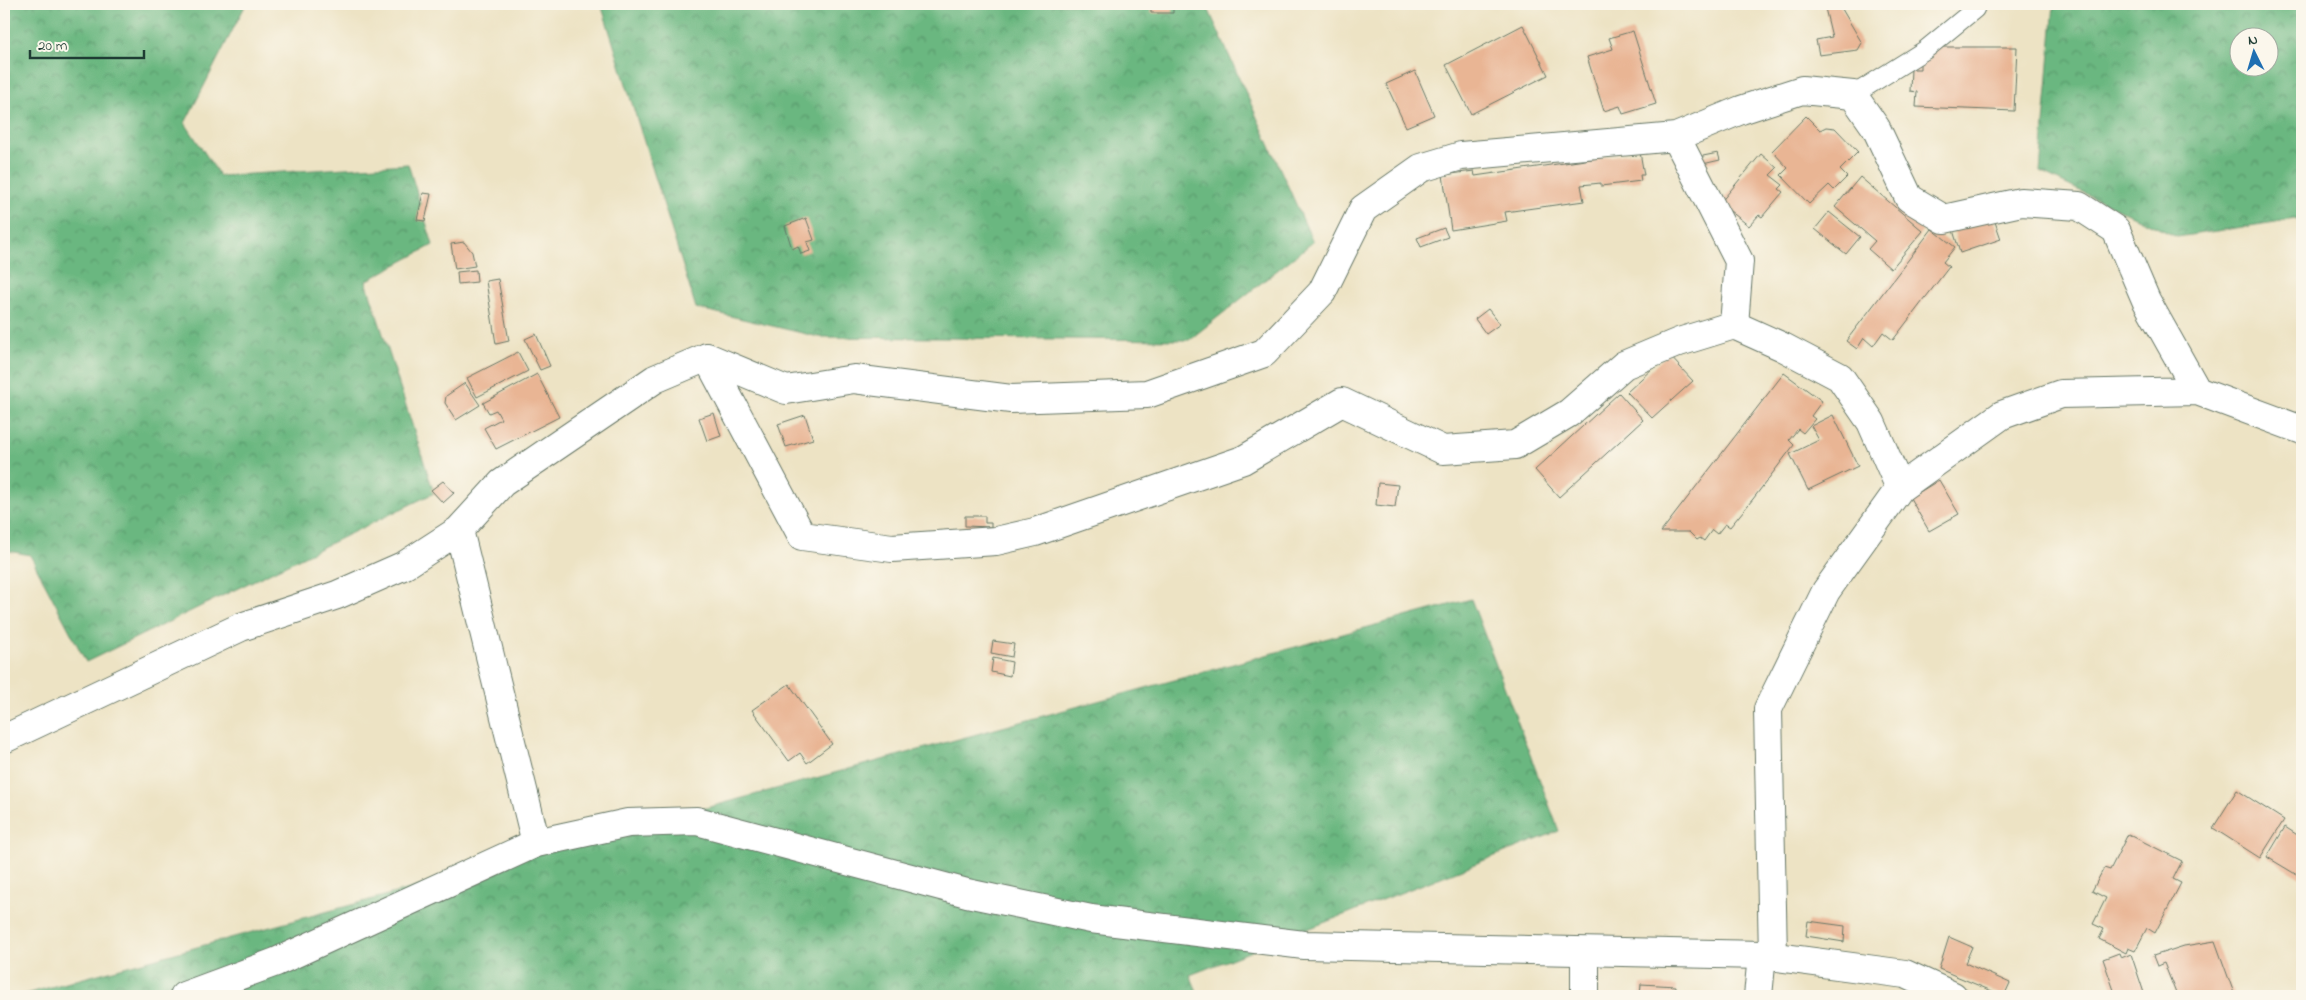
<svg xmlns="http://www.w3.org/2000/svg" width="2306" height="1000" font-family="'Indie Flower',sans-serif">
  <style>
    .forest { fill: url(#forest-crowns); stroke: #447a5a; fill-rule: evenodd }
    .building { fill: #e9b594 }
    .lines { fill: none; stroke-linecap: round; stroke-linejoin: round }
    .service-casing { stroke: #677766; stroke-width: 20 }
    .minor-casing { stroke: #677766; stroke-width: 30 }
    .tertiary-casing { stroke: #677766; stroke-width: 30 }
    .service { stroke: #fff; stroke-width: 18 }
    .minor { stroke: #fff; stroke-width: 28 }
    .tertiary { stroke: #fff; stroke-width: 28 }
  </style>
  <defs>
    <pattern id="forest-crowns" width="20" height="18" patternUnits="userSpaceOnUse" patternTransform="scale(1.25)"><rect width="20" height="18" fill="#6ab780"/><path d="M2 6a3 3 0 1 1 6 0M12 15a3 3 0 1 1 6 0" fill="none" stroke="#57966a"/></pattern>
  </defs>
  <rect width="100%" height="100%" fill="#fbf7ec"/>
  <filter id="ink" filterUnits="userSpaceOnUse"><feTurbulence type="fractalNoise" baseFrequency=".02" numOctaves="2"/><feDisplacementMap in="SourceGraphic" scale="10" xChannelSelector="R" yChannelSelector="G"/><feConvolveMatrix kernelMatrix="1 2 1 2 8 2 1 2 1" color-interpolation-filters="sRGB"/></filter>
  <filter id="wash" filterUnits="userSpaceOnUse"><feTurbulence type="fractalNoise" baseFrequency=".0096" numOctaves="4" result="noise"/><feDisplacementMap in="SourceGraphic" scale="20" xChannelSelector="R" yChannelSelector="G"/><feGaussianBlur stdDeviation="1.12" result="paint"/><feColorMatrix in="noise" values="0 0 0 0 0 0 0 0 0 0 0 0 0 0 0 0 0 1.4 0 .05"/><feComposite in="paint" operator="in"/></filter>
  <g filter="url(#wash)">
    <rect width="100%" height="100%" fill="#ede3c4"/>
    <path class="forest" d="M4 4H246L185 123 220 176 408 164 433 245 366 281 434 493 86 662 30 555 4 550Z
      M601 4H1206L1313 242 1189 340 819 337 696 308Z
      M2054 4H2302V218L2177 237 2040 172ZM2238 38H2268V68H2238Z
      M1471 599 1559 831 1190 975 1199 996H18Z"/>
    <g id="blocks">
      <path class="building" d="M1151 4H1173V13H1151Z
        M1824 4H1839L1862 43 1858 50 1819 55 1816 40 1832 37Z
        M1523 25 1548 75 1471 114 1446 65Z
        M1633 31 1656 104 1623 114 1620 106 1604 111 1587 57 1613 49 1609 38Z
        M1934 47H2017L2014 111 1916 107 1917 92 1910 91 1911 69H1920V59Z
        M1415 71 1434 115 1406 127 1386 84Z
        M1806 116 1820 130 1826 127 1835 128 1858 152 1840 170 1847 177 1834 190 1829 185 1809 204 1781 175 1788 168 1772 151Z
        M1640 152 1644 175H1640L1641 181 1601 186V183L1581 185 1584 201 1505 212 1507 221 1451 230 1443 175 1474 171 1475 176Z
        M1718 153 1720 160 1690 167 1688 159Z
        M1761 154 1777 168 1770 175 1783 185 1779 189 1783 192 1762 217 1759 215 1749 226 1720 203Z
        M1860 177 1923 231 1891 269 1868 249 1875 241 1835 207Z
        M423 193 431 194 425 221 417 220Z
        M1829 212 1860 237 1846 254 1815 229Z
        M1993 216 2001 239 1960 253 1953 230Z
        M806 218 814 240 807 242 810 251 801 254 798 246 792 249 785 226Z
        M1444 228 1448 237 1421 247 1417 238Z
        M1932 229 1955 247 1943 262 1949 267 1893 340 1883 332 1873 346 1864 338 1857 349 1846 341Z
        M464 242 472 252 475 266 455 269 451 244Z
        M476 270 477 282 458 284 457 272Z
        M498 279 509 341 496 344 486 281Z
        M1488 309 1500 324 1486 334 1475 319Z
        M536 334 550 366 540 370 525 339Z
        M518 352 528 371 477 397 467 378Z
        M1668 354 1693 381 1652 418 1627 392Z
        M1784 373 1822 401 1811 416 1815 419 1803 433 1798 429 1789 440 1794 445 1753 499 1730 527 1725 524 1717 534 1712 530 1704 541 1700 538 1697 540 1689 532H1661Z
        M537 374 559 417 496 449 484 428 501 419 496 410 489 413 483 403Z
        M465 383 480 405 456 420 445 403 446 396Z
        M1619 393 1643 420 1559 497 1535 470Z
        M714 413 721 436 707 441 699 418Z
        M805 415 813 439 786 447 778 424Z
        M1833 415 1858 466 1808 490 1790 454 1819 440 1811 426Z
        M1939 480 1959 514 1929 531 1910 498Z
        M443 481 454 493 443 503 431 490Z
        M1378 483 1398 485 1395 507 1376 505Z
        M965 516H985V523H991V527L965 526Z
        M993 641 1014 644 1012 657 991 653Z
        M993 658 1012 662 1010 676 991 672Z
        M789 684 832 744 807 763 800 753 789 761 752 710Z
        M2237 790 2284 820 2260 858 2213 828Z
        M2285 827 2302 838V878L2267 857Z
        M2128 834 2182 861 2173 879 2181 883 2155 933 2147 928 2135 951 2128 948 2126 953 2099 939 2104 929 2093 924 2106 898 2092 891 2104 868 2110 870Z
        M1808 921 1845 926 1844 942 1806 936Z
        M1949 937 1972 947 1965 963 2010 983 2004 996 1939 969Z
        M2215 941 2235 996H2177L2164 963 2157 966 2153 956 2184 946Z
        M2119 953 2121 958 2131 954 2145 996H2116L2103 959Z
        M1641 984 1676 986 1675 996H1640Z"/>
    </g>
  </g>
  <g filter="url(#ink)">
    <use href="#blocks" fill-opacity="0" stroke="#677766" stroke-width="1"/>
    <g class="lines">
      <defs>
        <path id="service" d="M1853 95 1925 50 1975 9 1977 4"/>
        <path id="minor" d="M1676 137 1739 261 1734 325 1783 347 1840 377 1871 422 1900 488
          M707 357 786 390 854 379 1011 399 1147 394 1264 353 1322 292 1363 209 1421 168 1461 156 1676 137 1741 110 1802 90 1853 95 1876 128 1909 198 1944 219 2021 202 2079 206 2116 230 2146 300 2197 391
          M459 530 536 843
          M4 739 241 627 337 595 405 565 459 530 502 483 655 379 707 357 802 536 892 548 996 541 1035 532 1243 460 1342 402 1443 450 1515 445 1569 413 1624 365 1679 342 1734 325
          M1585 952V996
          M1773 957 1768 709 1826 591 1900 488 2002 415 2061 394 2197 391 2302 430
          M1758 996 1762 955"/>
        <path id="tertiary" d="M184 996 276 962 536 843 628 823 697 821 967 893 1091 919 1304 945 1762 955 1905 974 1953 996"/>
      </defs>
      <use href="#service" class="service-casing"/>
      <use href="#minor" class="minor-casing"/>
      <use href="#tertiary" class="tertiary-casing"/>
      <use href="#service" class="service"/>
      <use href="#minor" class="minor"/>
      <use href="#tertiary" class="tertiary"/>
    </g>
  </g>
  <rect width="2306" height="1000" fill="none" stroke="#fbf7ec" stroke-width="20"/>
  <g transform="translate(2254 52) rotate(355)"><circle r="24" fill="#fbf7ec" stroke="#a3ada2"/>
  <path d="M0-4L9 19L0 12L-9 19Z" fill="#1f6fb2"/>
  <text y="-8" font-size="14" font-weight="bold" text-anchor="middle" fill="#1f3d34">N</text>
  </g>
  <path d="M30 50v8h114v-8" fill="none" stroke="#1f3d34" stroke-width="2.5"/>
  <text x="38" y="50" font-size="15" fill="#1f3d34" stroke="#fbf7ec" stroke-width="4" paint-order="stroke">20 m</text>
</svg>
